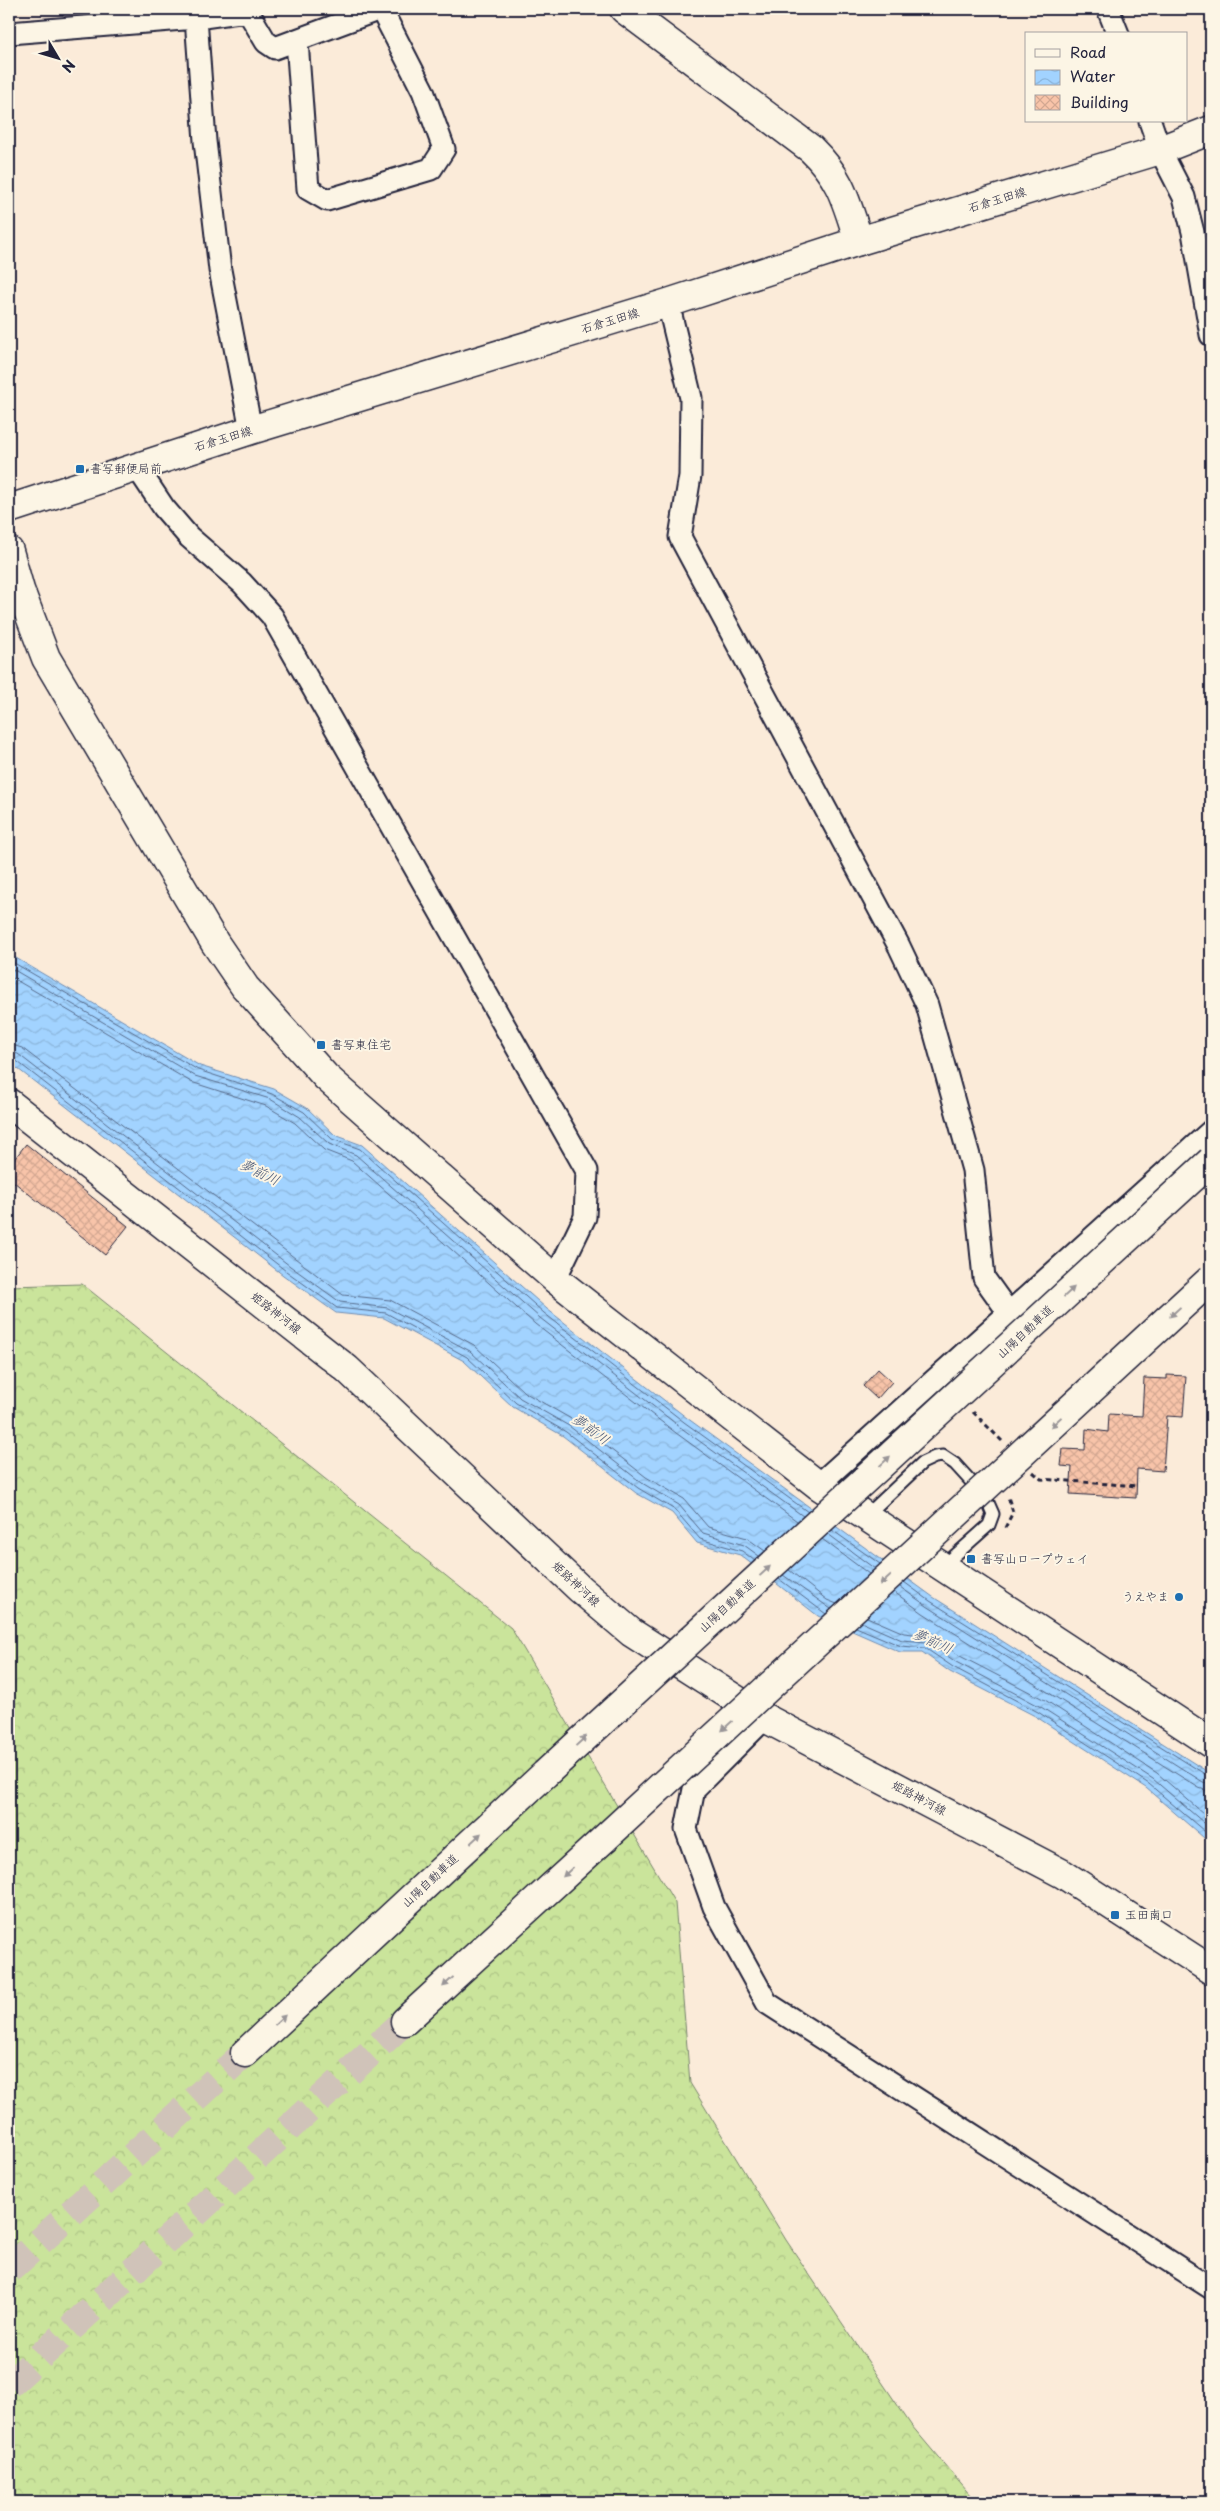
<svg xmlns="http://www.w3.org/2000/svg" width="1220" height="2511" font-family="'Playpen Sans','Klee One',sans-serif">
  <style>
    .forest { fill: url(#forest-crowns); stroke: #76836b }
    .water { fill: url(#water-waves); stroke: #6f8cb1 }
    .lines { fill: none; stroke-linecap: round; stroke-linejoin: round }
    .shore { stroke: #556989; stroke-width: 1 }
    .building { fill: url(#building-cross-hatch); stroke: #22223b }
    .motorway-tunnel { stroke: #d0c3b9; stroke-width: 28; stroke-dasharray: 28 14; stroke-linecap: butt }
    .service-casing { stroke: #22223b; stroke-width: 15 }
    .minor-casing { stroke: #22223b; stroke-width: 25 }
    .tertiary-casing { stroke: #22223b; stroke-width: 31 }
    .secondary-casing { stroke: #22223b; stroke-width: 31 }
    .primary-casing { stroke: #22223b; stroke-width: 31 }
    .motorway-casing { stroke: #22223b; stroke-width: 31 }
    .path { stroke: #22223b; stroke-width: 3; stroke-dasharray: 5 4; stroke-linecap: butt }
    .service { stroke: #fcf5e5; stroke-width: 11 }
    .minor { stroke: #fcf5e5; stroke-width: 21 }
    .tertiary { stroke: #fcf5e5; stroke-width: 28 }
    .secondary { stroke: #fcf5e5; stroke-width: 28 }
    .primary { stroke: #fcf5e5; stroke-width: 28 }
    .motorway { stroke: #fcf5e5; stroke-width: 28 }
    .motorway-bridge-casing { stroke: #22223b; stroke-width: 31; stroke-linecap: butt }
    .motorway-bridge { stroke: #fcf5e5; stroke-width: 28 }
    .oneway { fill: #9a9698 }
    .poi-dot { fill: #1f6fb2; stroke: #fcf5e5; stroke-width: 2 }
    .labels { text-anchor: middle; stroke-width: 4; stroke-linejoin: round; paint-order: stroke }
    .street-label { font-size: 12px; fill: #22223b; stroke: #fcf5e5 }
    .poi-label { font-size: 12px; fill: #22223b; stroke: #fcf5e5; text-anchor: start }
    .water-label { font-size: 14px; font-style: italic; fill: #485776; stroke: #fcf5e5 }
  </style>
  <defs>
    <pattern id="forest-crowns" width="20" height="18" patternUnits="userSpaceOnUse" patternTransform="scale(1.25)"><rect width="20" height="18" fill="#cae49b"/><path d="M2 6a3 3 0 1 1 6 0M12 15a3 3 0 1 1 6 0" fill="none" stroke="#adc386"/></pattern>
    <pattern id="water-waves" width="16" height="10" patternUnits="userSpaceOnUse" patternTransform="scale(1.25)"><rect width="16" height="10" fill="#a2d3ff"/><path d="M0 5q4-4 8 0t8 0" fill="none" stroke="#8bb5db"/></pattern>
    <pattern id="building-cross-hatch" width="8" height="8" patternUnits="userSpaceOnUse" patternTransform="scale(1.25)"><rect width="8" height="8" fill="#f8c4a9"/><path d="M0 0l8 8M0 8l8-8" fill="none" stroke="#d4a892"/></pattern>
  </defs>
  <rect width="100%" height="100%" fill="#fbebd9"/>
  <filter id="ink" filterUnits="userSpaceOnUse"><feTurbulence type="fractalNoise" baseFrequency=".02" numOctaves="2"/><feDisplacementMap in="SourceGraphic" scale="10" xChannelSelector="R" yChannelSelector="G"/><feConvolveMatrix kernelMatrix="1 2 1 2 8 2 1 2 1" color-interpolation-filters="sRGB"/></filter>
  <g filter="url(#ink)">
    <path class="forest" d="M82 1284 511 1628 675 1903 690 2083 786 2240 911 2425 976 2502H9V1286Z"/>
    <path class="water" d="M9 954 200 1066 274 1089 307 1108 335 1135 362 1145 547 1309 687 1418 933 1597 1211 1774V1844L1146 1788 1035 1716 950 1672 922 1652H900L818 1616 740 1555 697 1543 672 1513 636 1493 563 1436 513 1407 464 1361 384 1318 336 1313 283 1275 9 1062Z"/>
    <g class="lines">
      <path class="shore" d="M9 960 198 1070 272 1094 304 1112 332 1139 360 1149 544 1313 684 1422 808 1512
        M9 967 195 1076 270 1099 300 1117 329 1144 356 1155 540 1318 680 1427 803 1516
        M9 976 191 1082 266 1106 295 1123 324 1150 352 1161 535 1324 676 1433 797 1521
        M9 1044 22 1048 343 1295 390 1300 474 1345 524 1392 573 1420 646 1477 684 1499 708 1527 747 1538 765 1551
        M9 1052 18 1054 290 1266 340 1302 388 1308 470 1351 520 1398 569 1426 642 1483 679 1505 703 1533 744 1545 759 1556
        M9 1058 14 1059 286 1271 337 1308 386 1313 467 1357 516 1403 566 1432 638 1488 675 1510 700 1539 742 1551 755 1561
        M832 1530 880 1564
        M828 1534 875 1569
        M822 1539 869 1574
        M789 1570 827 1600 837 1604
        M783 1575 831 1609
        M779 1579 826 1614
        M904 1582 930 1601 1211 1778
        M900 1587 927 1606 1203 1782 1211 1784
        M894 1592 923 1613 1199 1788 1211 1792
        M867 1617 904 1633 931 1636 960 1656 1045 1700 1157 1773 1211 1820
        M861 1622 902 1640 927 1642 956 1662 1041 1707 1153 1779 1211 1829
        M856 1627 901 1646 925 1648 953 1667 1038 1712 1149 1784 1211 1837"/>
    </g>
    <path class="building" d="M26 1144 128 1226 105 1255 9 1178V1166Z
      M878 1369 892 1382 877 1399 863 1386Z
      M1167 1375 1186 1376 1183 1417 1167 1416 1163 1471 1137 1469 1136 1498 1070 1494 1072 1467 1061 1466 1063 1449 1085 1450 1086 1429 1108 1432 1109 1414 1142 1416 1144 1378 1167 1379Z"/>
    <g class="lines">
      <path class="motorway-tunnel" d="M9 2270 245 2053
        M9 2385 405 2021"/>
      <defs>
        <path id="service" d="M866 1516 922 1463 935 1457 943 1456 955 1464 986 1498 993 1514 989 1525 942 1567"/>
        <path id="minor" d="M1108 9 1118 34
          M196 18 205 141 220 270 251 430
          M9 33 196 18 239 12 250 15 266 42 275 48 380 9
          M297 41 308 189 327 200 431 169 444 149 423 91 381 9
          M1150 121 1160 150 1184 197 1193 232 1211 335
          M668 303 691 398 690 476 680 537 899 946 927 1005 973 1170 984 1278 1009 1313
          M136 466 164 508 189 537 242 583 272 616 587 1171 585 1217 555 1279
          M818 1485 1211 1131
          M765 1718 694 1789 686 1829 714 1907 767 2003 1211 2288"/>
        <path id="tertiary" d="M624 9 811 149C842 179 846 202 859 241
          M9 551 20 590 46 658 215 943 245 987 326 1077 555 1279 818 1485 1211 1743"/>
        <path id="secondary" d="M9 509 251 430 668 303 859 241 1160 150 1211 130"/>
        <path id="primary" d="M9 1103 347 1369 580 1589 632 1633 765 1718 1063 1874 1211 1970"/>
        <path id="motorway" d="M405 2021 604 1839
          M245 2053 545 1774"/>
      </defs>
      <use href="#service" class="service-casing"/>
      <use href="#minor" class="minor-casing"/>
      <use href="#tertiary" class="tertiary-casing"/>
      <use href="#secondary" class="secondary-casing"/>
      <use href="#primary" class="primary-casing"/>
      <use href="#motorway" class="motorway-casing"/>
      <path class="path" d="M973 1412 1002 1441
        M1033 1472 1041 1479 1138 1486
        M1005 1528 1013 1512 1008 1497"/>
      <use href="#service" class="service"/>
      <use href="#minor" class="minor"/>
      <use href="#tertiary" class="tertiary"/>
      <use href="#secondary" class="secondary"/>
      <use href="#primary" class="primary"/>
      <use href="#motorway" class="motorway"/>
      <defs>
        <path id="motorway-bridge" d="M545 1774 1211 1161
          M604 1839 1211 1279"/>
      </defs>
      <use href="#motorway-bridge" class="motorway-bridge-casing"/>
      <use href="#motorway-bridge" class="motorway-bridge"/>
    </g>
    <defs><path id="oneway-solid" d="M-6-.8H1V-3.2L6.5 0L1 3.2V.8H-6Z" transform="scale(1.25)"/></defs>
    <g class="oneway">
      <use href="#oneway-solid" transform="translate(1069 1292) rotate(-43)"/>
      <use href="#oneway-solid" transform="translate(1175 1312) rotate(137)"/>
      <use href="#oneway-solid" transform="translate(1056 1422) rotate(137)"/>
      <use href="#oneway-solid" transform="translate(885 1461) rotate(-43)"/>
      <use href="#oneway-solid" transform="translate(765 1571) rotate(-43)"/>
      <use href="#oneway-solid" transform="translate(885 1580) rotate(137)"/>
      <use href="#oneway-solid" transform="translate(727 1726) rotate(137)"/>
      <use href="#oneway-solid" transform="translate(581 1741) rotate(-43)"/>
      <use href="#oneway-solid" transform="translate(476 1838) rotate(-43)"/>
      <use href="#oneway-solid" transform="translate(568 1872) rotate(137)"/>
      <use href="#oneway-solid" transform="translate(448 1982) rotate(137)"/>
      <use href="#oneway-solid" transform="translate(280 2020) rotate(-43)"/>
    </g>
  </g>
  <g class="poi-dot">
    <rect x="75" y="464" width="10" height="10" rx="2.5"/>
    <rect x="316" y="1040" width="10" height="10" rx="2.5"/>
    <rect x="966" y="1554" width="10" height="10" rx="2.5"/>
    <circle cx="1179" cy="1597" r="5"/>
    <rect x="1110" y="1910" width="10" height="10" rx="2.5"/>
  </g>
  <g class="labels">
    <g class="street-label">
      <text transform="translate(997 200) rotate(-17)" y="4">石倉玉田線</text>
      <text transform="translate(610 321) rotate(-17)" y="4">石倉玉田線</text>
      <text transform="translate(223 439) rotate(-17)" y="4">石倉玉田線</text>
      <text transform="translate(276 1313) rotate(38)" y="4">姫路神河線</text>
      <text transform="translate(1025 1332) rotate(-43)" y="4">山陽自動車道</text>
      <text transform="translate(576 1584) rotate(43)" y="4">姫路神河線</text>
      <text transform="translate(727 1606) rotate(-43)" y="4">山陽自動車道</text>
      <text transform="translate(919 1798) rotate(28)" y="4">姫路神河線</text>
      <text transform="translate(430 1881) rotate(-43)" y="4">山陽自動車道</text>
    </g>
    <g class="poi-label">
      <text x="90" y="473">書写郵便局前</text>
      <text x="331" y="1049">書写東住宅</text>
      <text x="981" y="1563">書写山ロープウェイ</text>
      <text x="1169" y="1601" text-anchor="end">うえやま</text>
      <text x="1125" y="1919">玉田南口</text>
    </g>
    <g class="water-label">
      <text transform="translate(260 1172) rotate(26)" y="5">夢前川</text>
      <text transform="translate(591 1429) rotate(36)" y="5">夢前川</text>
      <text transform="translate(933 1641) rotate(24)" y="5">夢前川</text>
    </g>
  </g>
  <rect width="1220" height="2511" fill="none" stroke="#fcf5e5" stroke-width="30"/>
  <rect x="15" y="15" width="1190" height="2481" fill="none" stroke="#22223b" stroke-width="2" filter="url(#ink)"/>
  <rect x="1025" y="32" width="162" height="90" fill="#fcf5e5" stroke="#a5a1a1"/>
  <rect x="1035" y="49" width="25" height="8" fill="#fcf5e5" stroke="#a5a1a1"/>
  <text x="1070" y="58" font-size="15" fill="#22223b">Road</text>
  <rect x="1035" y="70" width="25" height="15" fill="url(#water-waves)" stroke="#a5a1a1"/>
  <text x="1070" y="82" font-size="15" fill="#22223b">Water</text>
  <rect x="1035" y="95" width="25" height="15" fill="url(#building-cross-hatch)" stroke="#a5a1a1"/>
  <text x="1070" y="108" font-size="15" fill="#22223b">Building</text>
  <g transform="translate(58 58) rotate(128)" stroke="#fcf5e5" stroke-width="4" paint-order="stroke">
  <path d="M0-4L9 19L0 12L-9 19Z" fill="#22223b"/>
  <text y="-8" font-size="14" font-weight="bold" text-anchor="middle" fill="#22223b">N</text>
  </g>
</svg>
